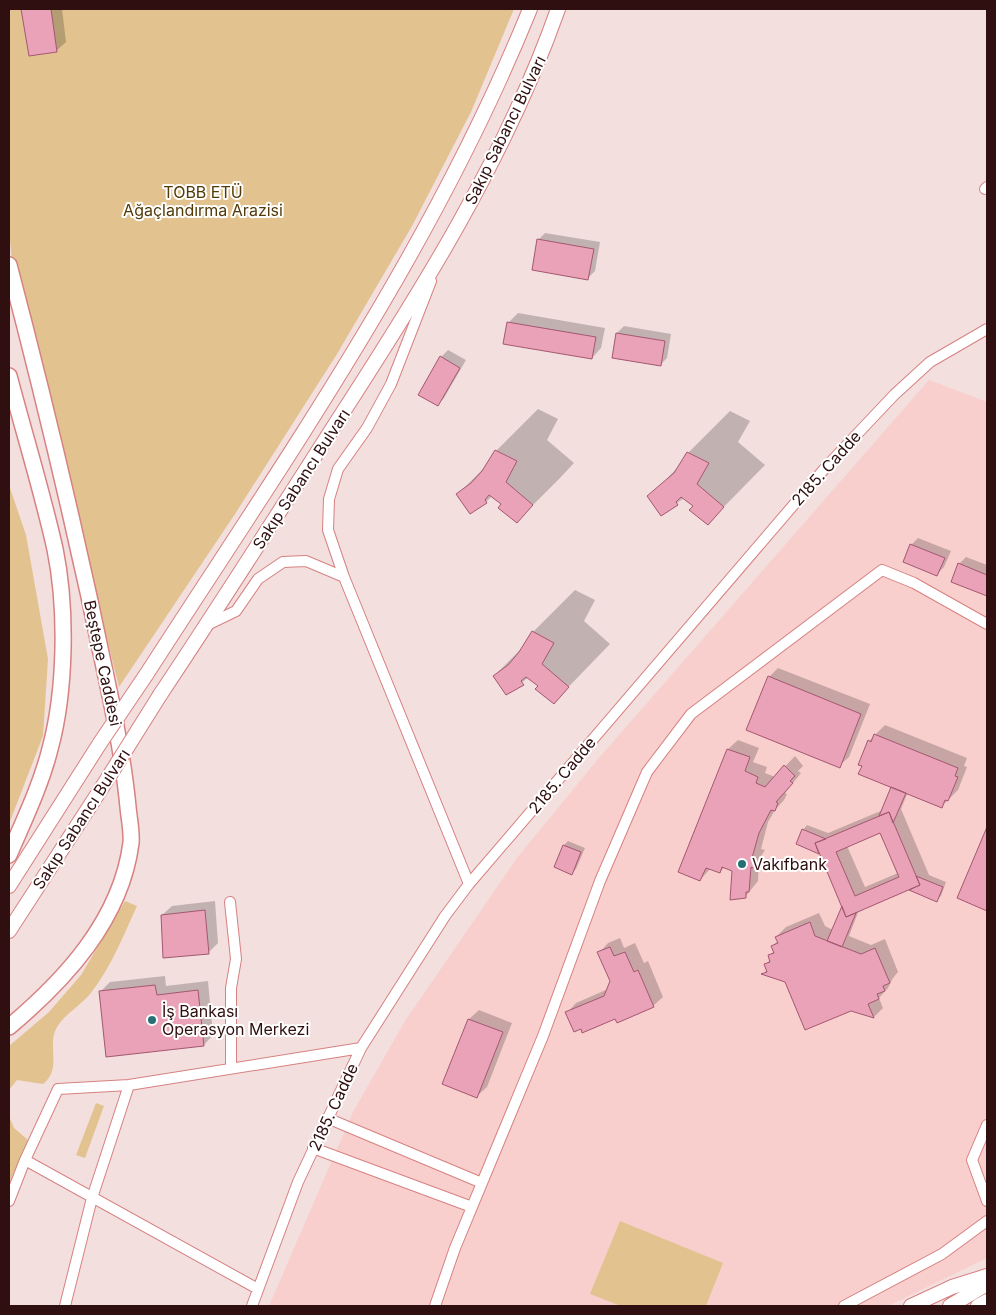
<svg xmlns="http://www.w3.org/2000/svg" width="996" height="1315" font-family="Inter,sans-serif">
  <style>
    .built { fill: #f8cfcd }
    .green { fill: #e2c390 }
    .shadow { fill: #0003; fill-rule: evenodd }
    .building { fill: #e9a2b7; stroke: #a55771; fill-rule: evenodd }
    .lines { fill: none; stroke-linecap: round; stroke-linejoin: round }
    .street-casing { stroke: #d78181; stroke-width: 12 }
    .secondary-casing { stroke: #d78181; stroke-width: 16 }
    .primary-casing { stroke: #d78181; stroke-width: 18 }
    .street { stroke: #fff; stroke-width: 10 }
    .secondary { stroke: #fff; stroke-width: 14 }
    .primary { stroke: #fff; stroke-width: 15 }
    .secondary-bridge-casing { stroke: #d78181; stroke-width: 16; stroke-linecap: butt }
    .secondary-bridge { stroke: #fff; stroke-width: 14 }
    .poi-dot { fill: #247074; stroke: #fff; stroke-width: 2 }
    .labels { text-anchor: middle; stroke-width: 4; stroke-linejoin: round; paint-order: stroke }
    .street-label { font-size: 16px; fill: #2f0f10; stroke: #fff }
    .park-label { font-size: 16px; fill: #513a08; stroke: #fff }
    .poi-label { font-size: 16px; fill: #2f0f10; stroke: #fff; text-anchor: start }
  </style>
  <rect width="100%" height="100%" fill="#f2dfde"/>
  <path class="built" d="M929 380 987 402V1258L888 1306H269L353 1112 405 1021 517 858 598 759Z"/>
  <path class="green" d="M9 9H514L471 112 412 226 337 354 235 514 119 687 12 261 9 231Z
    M9 485 26 535 48 659 43 736 9 824Z
    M125 901 137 906C123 936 111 968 90 994 80 1006 65 1014 57 1027 46 1046 63 1068 43 1084L17 1080 9 1090V1046L49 1012 81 975Z
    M96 1103 104 1106 85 1158 76 1155Z
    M9 1116 14 1128 28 1140 9 1184Z
    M620 1221 723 1263 706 1306H621L590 1294Z"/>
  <path class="shadow" d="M22 9H62L66 42 56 51 30 55Z
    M545 233 600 242 595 271 588 278 538 240Z
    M518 313 605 328 601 348 592 358 508 323Z
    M624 326 671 334 667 358 660 365 617 333Z
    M448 350 466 360 444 398 437 405 441 357Z
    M538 409 558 419 547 440 574 463 559 479 517 521 503 504 492 496 486 502 457 495 488 464 496 451Z
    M730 411 750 421 738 442 765 465 708 523 694 506 684 498 662 514 649 497 679 466 688 453Z
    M918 538 951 551 944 567 937 574 911 545Z
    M966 557 987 565V594L953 581 959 564Z
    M575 590 595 600 584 621 610 644 553 703 540 685 529 677 507 694 494 676 525 645 533 632Z
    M778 668 870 704 849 757 839 766 769 677Z
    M885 725 967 758 964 766 967 767 958 790 942 806 908 792 901 809 929 875 946 882 941 896 936 900 909 889 859 910 849 936 871 945 885 939 898 972 893 978 888 988 879 998 883 1008 874 1017 851 1010 785 981 763 974 767 970 765 965 771 959 769 956 774 951 772 946 778 941 776 937 786 927 819 913 825 926 833 930 843 906 820 853 797 843 803 830 807 825 828 833 883 810 892 786 869 741ZM881 831 898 873 865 887 847 846Z
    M738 740 759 748 753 762 767 767 765 773 775 777 795 756 803 766 798 771 801 773 785 793 787 794 784 800 775 810 768 822 761 849 765 850 759 859 758 881 745 897 733 870 725 867 720 872 711 868 700 880 679 871 728 749Z
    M987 826V909L958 898Z
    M568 841 585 848 576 869 572 873 564 845Z
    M215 901 218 943 208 953 162 915 172 906Z
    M620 938 624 948 635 943 644 963 648 961 663 997 653 1006 581 1027 567 1013 576 1003 608 989 611 981 599 953 608 943Z
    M165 976 166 986 208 981 213 1035 204 1045 101 991 110 982Z
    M479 1010 512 1023 487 1087 477 1096 444 1083 469 1019Z"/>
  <path class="building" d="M21 9H51L57 52 29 56Z
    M537 239 594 249 588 280 532 270Z
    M507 322 596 337 592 359 503 344Z
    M616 333 665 341 661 366 612 358Z
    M440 356 460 368 438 406 418 395Z
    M495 450 517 461 506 482 533 505 517 523 498 508 501 504 489 495 485 500 487 503 470 514 456 494 471 483 482 471Z
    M687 452 709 463 697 484 724 507 708 525 689 510 693 506 681 497 676 502 678 505 661 516 647 496 674 473Z
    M910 544 945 558 937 576 903 562Z
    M958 563 987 575V596L951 582Z
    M532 631 554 643 542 664 569 687 554 704 535 689 538 686 526 677 521 681 524 685 506 695 493 676 508 665 519 652Z
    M768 676 861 714 840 768 746 730Z
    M874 734 958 768 955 776 958 777 948 801 945 800 942 808 858 774 862 766 858 765 868 740 871 742Z
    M727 749 750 757 745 771 758 777 756 783 765 787 784 765 795 776 790 781 793 783 776 802 778 803 775 811 771 810 759 833 752 858 756 860 753 868 751 867 749 892H746V898L730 900 732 871 722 867 720 873 706 868 700 881 678 872Z
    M891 787 906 793 893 823 889 812 879 816Z
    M889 812 920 885 846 917 815 843ZM880 833 899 877 855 896 836 852Z
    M987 827V911L957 898Z
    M802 829 826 839 815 843 819 854 796 844Z
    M563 845 581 852 572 875 554 867Z
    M916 876 943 887 937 902 909 890 920 885Z
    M842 906 846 917 856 913 842 947 827 941Z
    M205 910 209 954 163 958 161 915Z
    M810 922 815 936 861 954 875 948 890 983 883 986 885 991 877 994 879 999 868 1004 874 1018 851 1011 805 1030 785 982 761 974 767 972 764 964 770 962 768 955 774 953 771 946 778 943 775 937Z
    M610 947 614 956 625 952 634 972 638 970 654 1007 617 1023 615 1019 582 1033 581 1029 574 1032 565 1012 604 996 610 981 597 952Z
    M155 985 157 995 198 990 204 1046 106 1057 99 991Z
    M468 1019 503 1032 477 1098 442 1084Z"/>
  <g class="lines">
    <defs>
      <path id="street" d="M985 189 987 187
        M431 281 391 384 367 428 338 469 329 499 328 530 344 577 469 884
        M207 625 236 611 258 579 283 562 306 561 344 577
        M230 902 236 959 231 988V1068
        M327 1118 482 1183
        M987 1125 972 1160 987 1201
        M313 1148 472 1207
        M25 1160 58 1089 129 1085
        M9 1201 25 1160 258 1289
        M65 1306 92 1198 129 1085 361 1048
        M252 1306 298 1182 361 1048 445 916 469 884 826 467 894 395 930 362 987 329
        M435 1306 455 1248 543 1036 600 881 647 772 691 714 882 570 914 583 987 624
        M844 1306 942 1254 987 1221"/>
      <path id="secondary" d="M146 675C286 458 433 249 530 9
        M160 695C220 605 278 514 336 423 421 292 506 157 558 9
        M9 886 100 743
        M9 931 108 778
        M911 1306 952 1287 987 1276
        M950 1306 987 1284
        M978 1306 987 1301"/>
      <path id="primary" d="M9 265C45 402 78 541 107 681 116 723 124 764 128 807 129 818 132 832 131 843 121 920 65 980 9 1027
        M9 376C24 433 42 491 55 549 67 608 66 690 50 749 41 785 24 820 9 855"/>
    </defs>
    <use href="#street" class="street-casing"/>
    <use href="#secondary" class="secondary-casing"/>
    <use href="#primary" class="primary-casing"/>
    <use href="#street" class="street"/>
    <use href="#secondary" class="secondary"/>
    <use href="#primary" class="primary"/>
    <defs>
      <path id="secondary-bridge" d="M100 743 146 675
        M108 778 160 695"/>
    </defs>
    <use href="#secondary-bridge" class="secondary-bridge-casing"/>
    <use href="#secondary-bridge" class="secondary-bridge"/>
  </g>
  <g class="poi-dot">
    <circle cx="742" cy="864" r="5"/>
    <circle cx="152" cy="1020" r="5"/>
  </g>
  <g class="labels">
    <g class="street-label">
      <text transform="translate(505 130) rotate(-64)" y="6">Sakıp Sabancı Bulvarı</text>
      <text transform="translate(826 468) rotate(-48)" y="6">2185. Cadde</text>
      <text transform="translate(301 479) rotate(-57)" y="6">Sakıp Sabancı Bulvarı</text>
      <text transform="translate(103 663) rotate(78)" y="6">Beştepe Caddesi</text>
      <text transform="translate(562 775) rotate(-50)" y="6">2185. Cadde</text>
      <text transform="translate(81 819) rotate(-57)" y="6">Sakıp Sabancı Bulvarı</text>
      <text transform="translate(333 1107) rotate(-65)" y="6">2185. Cadde</text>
    </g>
    <g class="park-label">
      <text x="203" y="198">TOBB ETÜ<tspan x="203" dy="18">Ağaçlandırma Arazisi</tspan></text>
    </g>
    <g class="poi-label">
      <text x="752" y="870">Vakıfbank</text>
      <text x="162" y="1017">İş Bankası<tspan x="162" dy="18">Operasyon Merkezi</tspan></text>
    </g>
  </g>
  <rect width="996" height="1315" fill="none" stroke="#2f0f10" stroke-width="20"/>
</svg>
